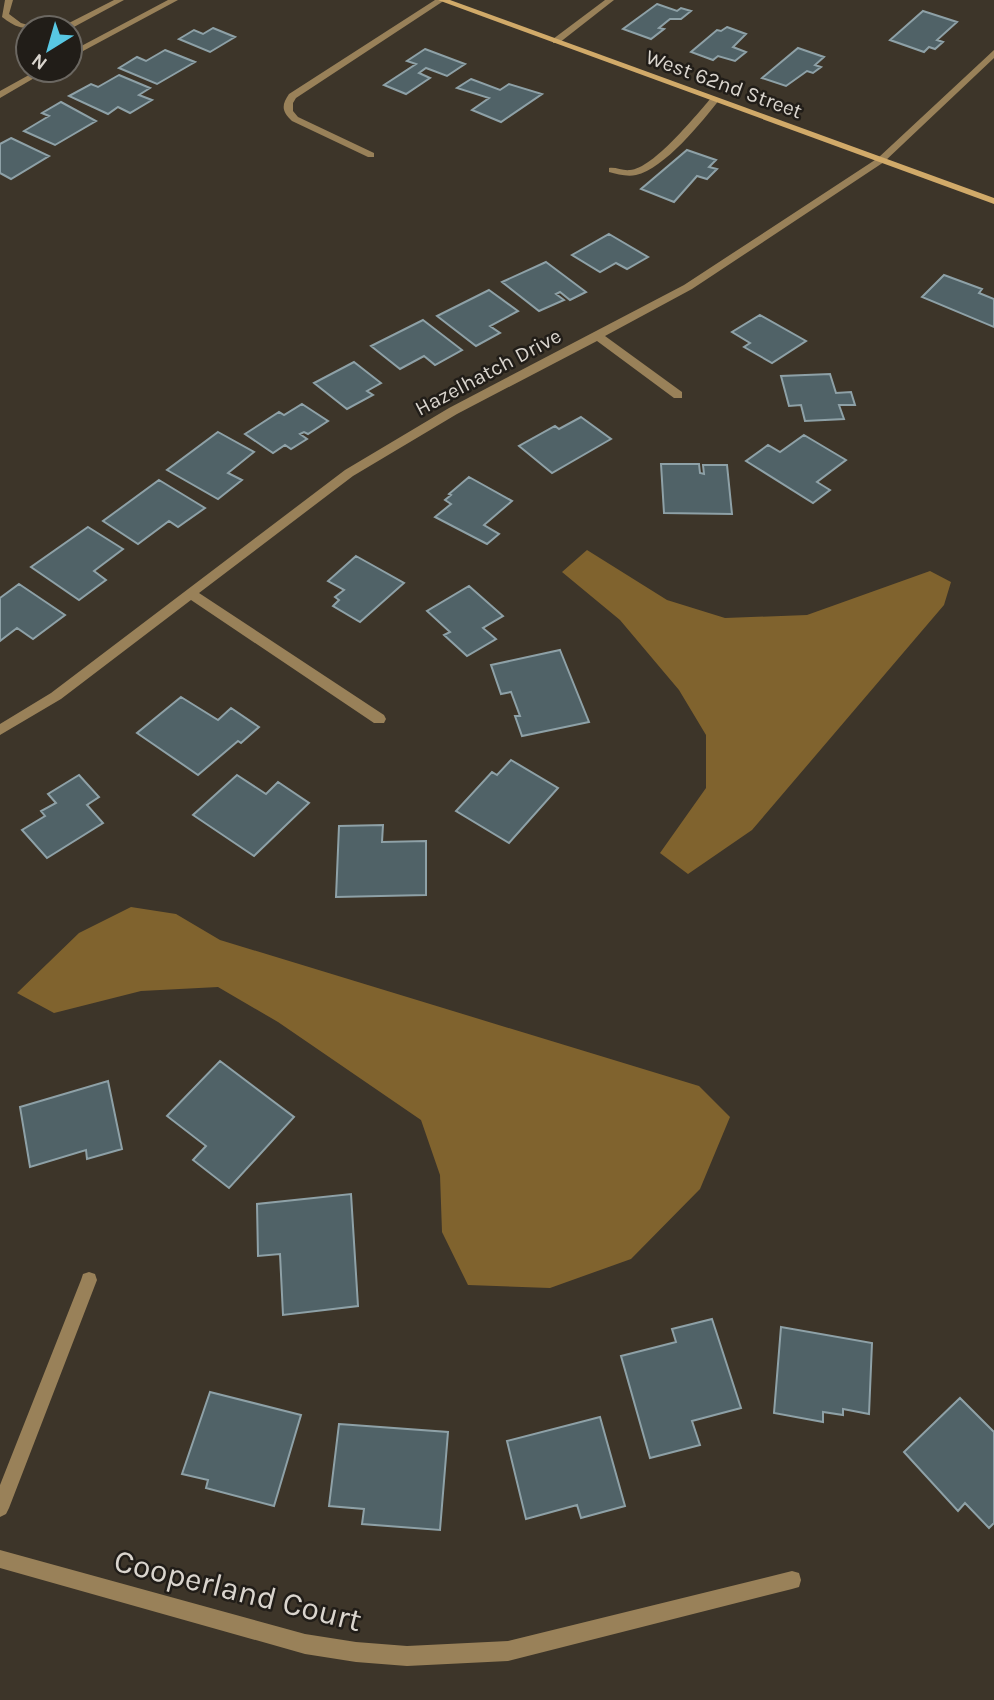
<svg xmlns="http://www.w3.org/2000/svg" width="994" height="1700" font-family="Karla,sans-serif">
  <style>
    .water { fill: #80632e }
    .building { fill: #506267; stroke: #8ea1a7; stroke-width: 2 }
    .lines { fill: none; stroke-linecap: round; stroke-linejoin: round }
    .lane { fill: #998159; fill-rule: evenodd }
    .street { fill: #998159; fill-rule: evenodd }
    .secondary { fill: #d1aa69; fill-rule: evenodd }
    .labels { text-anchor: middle; stroke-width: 5; stroke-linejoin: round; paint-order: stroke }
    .far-street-label { font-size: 21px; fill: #dad5ce; stroke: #211d18 }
    .near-street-label { font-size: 32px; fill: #dad5ce; stroke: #211d18 }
  </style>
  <rect width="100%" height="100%" fill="#3d3529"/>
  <path class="water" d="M587 550 667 600 725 618 807 615 930 571 951 582 944 605 752 830 688 874 660 853 706 788V735L679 690 620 620 562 572Z
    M131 907 176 914 220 940 699 1086 730 1117 700 1189 631 1259 550 1288 468 1285 442 1232 440 1175 421 1120 278 1022 218 987 141 991 54 1013 17 993 79 933Z"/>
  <path class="building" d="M657 4 677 11 681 8 691 11 681 19H670L659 28 664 29 651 39 623 29Z
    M923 11 957 22 937 40 943 42 935 49 929 47 924 52 890 40Z
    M727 27 746 34 733 47 746 52 735 61 718 56 713 60 691 52 717 30 721 31Z
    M213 28 235 37 210 52 179 39 194 30 203 34Z
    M798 48 824 57 815 65 821 67 813 73 807 71 786 86 762 78Z
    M425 49 465 64 447 76 426 68 419 73 430 78 406 94 384 85 416 64 407 61Z
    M165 50 195 62 157 84 119 68 137 57 146 61Z
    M119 75 150 88 139 95 152 100 130 113 118 107 108 114 69 96 91 84 98 87Z
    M471 79 500 90 509 84 542 94 501 122 472 110 489 98 457 88Z
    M61 102 96 121 55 145 24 131 49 116 42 113Z
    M11 138 49 156 11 179 0 173V144Z
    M687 150 716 160 709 167 717 169 707 179 697 176 674 202 641 189Z
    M609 234 648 257 627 269 616 263 600 272 572 255Z
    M546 262 586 292 570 300 560 292 556 294 564 300 539 311 502 282Z
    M944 275 982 289 979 293 994 299V327L922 297Z
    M489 290 518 311 490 326 500 333 476 346 437 316Z
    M760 315 806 341 772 363 744 347 750 343 732 332Z
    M423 320 462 350 435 365 424 356 400 369 371 346Z
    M354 362 381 383 367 391 373 395 347 409 314 383Z
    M830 374 836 393 851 392 855 405H839L844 419 805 421 801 405 789 406 781 376Z
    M302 404 328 421 308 434 304 432 300 434 307 439 291 449 285 445 273 453 245 434 279 412 284 415Z
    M581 417 611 439 552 473 519 446 555 426 559 429Z
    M218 432 254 452 228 473 242 480 218 499 167 470Z
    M804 435 846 460 817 482 830 490 813 503 746 461 768 445 780 452Z
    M661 464H699L700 473 704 474 703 465H727L732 514 664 513Z
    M469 477 512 501 484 525 499 534 487 544 435 517 451 504 445 500 451 495 449 494Z
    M159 480 205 508 178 527 169 521 138 544 103 521Z
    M88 527 123 549 94 571 106 580 79 600 31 567Z
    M356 556 404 583 360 622 333 606 339 600 335 597 344 590 328 581Z
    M19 584 65 615 33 639 17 628 0 641V598Z
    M469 586 503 616 483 628 496 639 467 656 444 635 450 632 427 611Z
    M560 650 589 722 522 736 515 716H520L511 692 501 694 491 665Z
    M181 697 218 720 231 708 259 727 241 743 238 741 198 775 137 733Z
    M511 760 558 788 509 843 456 811 492 772 497 775Z
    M79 775 99 797 87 805 103 823 47 858 22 830 45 816 41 811 56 803 48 794Z
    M237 775 266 794 278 782 309 803 254 856 193 815Z
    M383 825 382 842 426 841V895L336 897 339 826Z
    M220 1061 294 1117 229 1188 193 1160 206 1146 167 1116Z
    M108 1081 122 1149 87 1159 86 1150 30 1167 20 1107Z
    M351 1194 358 1306 283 1315 280 1254 258 1256 257 1204Z
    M712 1319 741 1408 692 1421 700 1445 650 1458 621 1356 676 1342 672 1329Z
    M781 1327 872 1343 869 1414 843 1409V1415L823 1412V1422L774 1413Z
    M210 1392 301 1415 274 1506 206 1488 208 1480 182 1474Z
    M960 1398 994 1432V1523L989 1528 965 1503 958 1511 904 1452Z
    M600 1417 625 1506 581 1518 577 1505 526 1519 507 1441Z
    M339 1424 448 1432 440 1530 362 1524 364 1509 329 1506Z"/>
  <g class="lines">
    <path class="lane" d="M5 0H13L9 14 21 23 38 28C21 28 18 29 2 17Z
      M114 0H124L72 28H51L67 24Z
      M435 0H445L296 98 293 103V111L298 117 374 153V157H368L292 121C282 111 281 106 289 94Z
      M712 97 720 99C702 122 664 169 636 175 627 177 617 174 609 172V168C616 167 623 171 630 170 653 169 697 114 712 97Z"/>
    <path class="street" d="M168 0H178L70 58V52Z
      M605 0H614L559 43H553V39Z
      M994 50V58L884 162 692 289 605 336 682 392V398H674L597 341 457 414 353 476 199 593 384 715 386 719 384 723H374L191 600 61 699 0 735V724L51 693 345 470 449 408 684 285 878 158Z
      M38 70H48L0 98V91Z
      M89 1272 95 1274 97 1280 9 1508 6 1514 0 1517V1485L81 1280 83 1274Z
      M0 1550 305 1634 356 1642 407 1646 508 1641 792 1571 799 1573 801 1580 799 1587 792 1589 508 1661 407 1666 356 1662 305 1654 0 1568Z"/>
    <path class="secondary" d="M438 0H450L994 198V204Z"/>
  </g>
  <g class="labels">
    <g class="far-street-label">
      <text transform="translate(724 84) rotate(20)" y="7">West 62nd Street</text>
      <text transform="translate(488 372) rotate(-28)" y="7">Hazelhatch Drive</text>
    </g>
    <g class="near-street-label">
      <text transform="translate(238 1590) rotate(14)" y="11">Cooperland Court</text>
    </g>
  </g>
  <g transform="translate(49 49) rotate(217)"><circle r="33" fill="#211d18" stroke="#6b6761" stroke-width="2"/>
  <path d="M0-5L12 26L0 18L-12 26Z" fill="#58c8e4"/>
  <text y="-10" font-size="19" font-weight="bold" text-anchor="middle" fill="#dad5ce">N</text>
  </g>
</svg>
